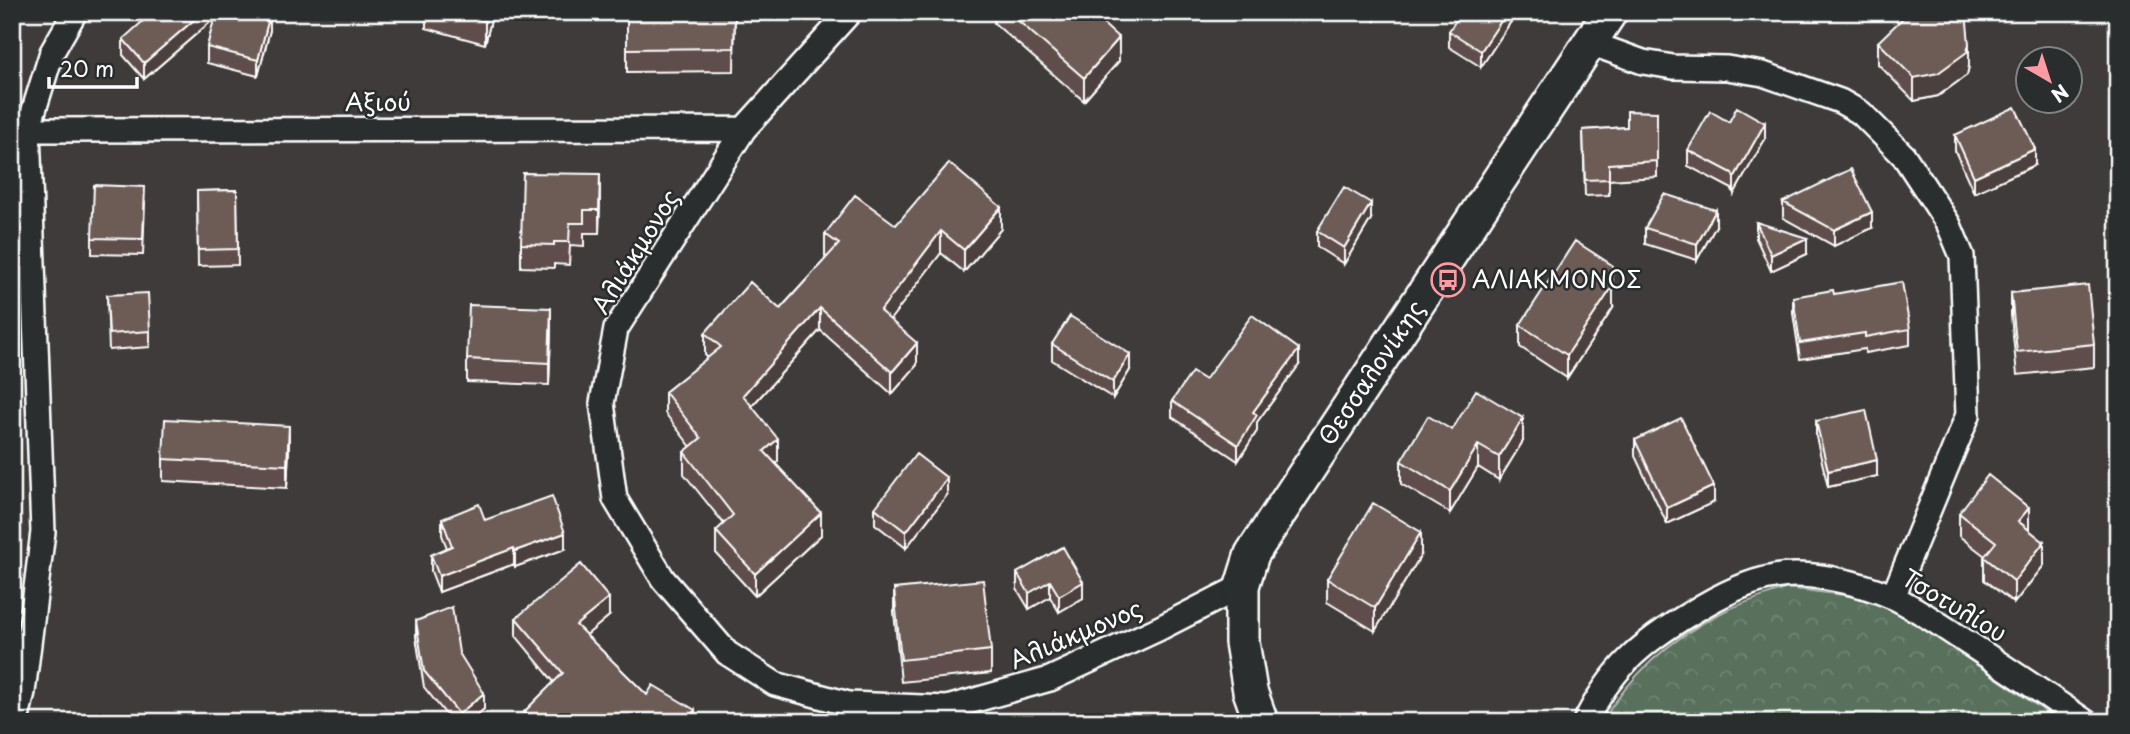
<svg xmlns="http://www.w3.org/2000/svg" width="2130" height="734" font-family="'Playpen Sans',sans-serif">
  <style>
    .park { fill: url(#park-crowns); stroke: #acb7ae; stroke-width: 2 }
    .lines { fill: none; stroke-linecap: round; stroke-linejoin: round }
    .street-casing { stroke: #fff; stroke-width: 28 }
    .secondary-casing { stroke: #fff; stroke-width: 38 }
    .street { stroke: #2a2d2e; stroke-width: 23 }
    .secondary { stroke: #2a2d2e; stroke-width: 33 }
    .wall { fill: #5e4e4b; stroke: #fff; stroke-width: 2 }
    .shaded-wall { fill: #4c403d; stroke: #fff; stroke-width: 2 }
    .building { fill: #6d5b57; stroke: #fff; stroke-width: 2 }
    .labels { text-anchor: middle; stroke-width: 5; stroke-linejoin: round; paint-order: stroke }
    .street-label { font-size: 24px; fill: #fff; stroke: #2a2d2e }
    .poi-label { font-size: 24px; fill: #fff; stroke: #2a2d2e; text-anchor: start }
  </style>
  <defs>
    <pattern id="park-crowns" width="20" height="18" patternUnits="userSpaceOnUse" patternTransform="scale(1.75)"><rect width="20" height="18" fill="#586f5c"/><path d="M2 6a3 3 0 1 1 6 0M12 15a3 3 0 1 1 6 0" fill="none" stroke="#718574"/></pattern>
  </defs>
  <rect width="100%" height="100%" fill="#3e3b3a"/>
  <filter id="ink" filterUnits="userSpaceOnUse"><feTurbulence type="fractalNoise" baseFrequency=".0143" numOctaves="2"/><feDisplacementMap in="SourceGraphic" scale="14" xChannelSelector="R" yChannelSelector="G"/><feConvolveMatrix kernelMatrix="1 2 1 2 8 2 1 2 1" color-interpolation-filters="sRGB"/></filter>
  <g filter="url(#ink)">
    <path class="park" d="M1787 588 1860 597 1899 612 2061 722H1602C1630 675 1672 638 1721 613 1742 602 1766 596 1787 588Z"/>
    <g class="lines">
      <defs>
        <path id="street" d="M850 12 744 129 616 329 602 403 615 499 663 579 727 653 775 684 849 704 947 708 1050 679 1158 629 1242 586
          M1590 43 1643 62 1673 67 1727 68 1763 74 1840 101 1861 113 1904 156 1949 225 1962 256 1968 415 1893 597
          M12 130 744 129
          M16 722 23 692 43 532 28 129 52 52 75 12
          M1585 722C1611 669 1641 643 1691 613 1715 598 1745 582 1774 577 1807 570 1862 583 1893 597 1920 610 1946 629 1971 645 2009 670 2048 696 2086 722"/>
        <path id="secondary" d="M1261 722 1250 691 1242 642V586L1252 554 1610 12"/>
      </defs>
      <use href="#street" class="street-casing"/>
      <use href="#secondary" class="secondary-casing"/>
      <use href="#street" class="street"/>
      <use href="#secondary" class="secondary"/>
    </g>
    <path class="wall" d="M216 12 270 30 258 76 207 63V47L215 18 144 79 123 55V39Z
      M426 12H493L485 44 426 28Z
      M627 12H735L734 71 627 72Z
      M994 12H1090L1119 61 1084 101 994 23Z
      M1364 12H1381L1375 20Z
      M1512 12V20L1481 67 1449 47V31Z
      M1878 42 1969 66 1967 75 1938 96 1914 101 1878 64Z
      M1657 112V177L1609 180V195L1585 196 1583 130 1627 127Z
      M1729 122 1765 139 1734 194 1732 189 1688 166V150Z
      M1955 135 2035 165 1974 193 1955 151Z
      M237 190 238 265 198 266 197 191Z
      M600 197 599 233H584V246L570 245 569 265 554 264V268L521 267V244Z
      M1783 202 1872 228 1834 246 1783 218Z
      M145 203 143 255 92 254V238Z
      M1371 219 1344 264 1317 247V231Z
      M1756 222 1807 254 1771 271 1756 238Z
      M896 225 1001 229 964 272 941 253 890 319 917 365 892 394 820 330 752 406 778 461 775 463 821 535 755 596 716 553V531L724 524 684 474V452L691 447 665 413V392L708 358 705 355V333L780 309 827 257 825 256V234Z
      M1716 226 1697 260 1645 244V228Z
      M2011 293 2094 344V367L2017 375 2011 316Z
      M1834 294 1910 329V345L1865 353V349L1800 359 1793 313V297Z
      M107 295 150 331V347L109 350Z
      M1613 308 1567 378 1520 347V325Z
      M551 331 549 385 467 382V359Z
      M1052 344 1130 370 1113 398 1052 360Z
      M1299 365 1257 422V431L1238 461 1172 417V401L1205 380Z
      M1816 421 1877 476 1828 487 1816 437Z
      M1452 430 1523 441 1499 480 1478 467 1450 513 1401 484V461Z
      M1635 440 1714 502 1667 524 1635 456Z
      M289 449 287 488 163 481V459Z
      M947 495 906 548 875 524V508Z
      M1959 513 2029 530 2044 565 2014 603 1984 580V557L1985 556 1959 536Z
      M442 519 485 520 565 549 515 567 514 564 439 592 431 571V555L447 548 442 535Z
      M1063 547 1083 598 1059 612 1050 597 1029 609 1017 589V573Z
      M1421 555 1375 631 1327 602V579Z
      M894 589 991 650V673L901 682 894 612Z
      M609 616 586 635 647 695 695 722H524V712L554 682 516 636V618Z
      M416 621 459 653 484 709 469 722H452L424 687 416 637Z"/>
    <path class="shaded-wall" d="M203 12H216V17L144 79V63Z
      M487 12H493L485 44V21Z
      M1375 12H1381L1375 20Z
      M1507 12H1512V20L1481 67V51Z
      M270 14V30L258 76V60Z
      M1119 38V61L1084 101V78Z
      M1969 44V66L1967 75 1938 96 1914 101V78Z
      M1765 123V139L1734 194V178Z
      M2035 149V165L1974 193V177Z
      M600 174V197L599 233V210Z
      M1371 203V219L1344 264V248Z
      M1001 207V229L964 272V250Z
      M1716 210V226L1697 260V244Z
      M1872 212V228L1834 246V230Z
      M941 231V253L880 333V311Z
      M1807 238V254L1771 271V255Z
      M1613 286V308L1567 378V355Z
      M551 308V331L549 385V363Z
      M820 308V330L743 416V395Z
      M917 343V365L892 394V372Z
      M1299 349V365L1257 422V431L1238 461V445L1253 412Z
      M1130 354V370L1113 398V382Z
      M1523 418V441L1499 480V457Z
      M289 426V449L287 488V465Z
      M778 439V461L764 473V451Z
      M1478 445V467L1450 513V491Z
      M1877 460V476L1828 487V471Z
      M947 478V495L906 548V532Z
      M1714 486V502L1667 524V508Z
      M2029 508V531L2018 521Z
      M821 513V535L755 596V574Z
      M1421 532V555L1375 631V608Z
      M565 533V549L515 567V551Z
      M2044 542V565L2014 603V581Z
      M514 548V564L439 592V576Z
      M1050 581V597L1029 609V593Z
      M1083 582V598L1059 612V596Z
      M609 598V616L576 644V625Z
      M484 693V709L469 722H459V714Z
      M695 710V722H688Z"/>
    <path class="building" d="M153 12H203L144 63 123 39Z
      M216 12H262L270 14 258 60 207 47Z
      M451 12H487L485 21Z
      M627 12H735L734 48 627 49Z
      M1008 12H1090L1119 38 1084 78Z
      M1461 12H1507L1481 51 1449 31Z
      M1909 12H1966L1969 44 1967 52 1938 73 1914 78 1878 42Z
      M1737 107 1765 123 1734 178 1732 173 1688 150 1710 111 1729 122Z
      M2015 107 2035 149 1974 177 1955 135Z
      M1627 111 1657 112V161L1609 164V179L1585 180 1583 130 1627 127Z
      M949 163 1001 207 964 250 941 231 880 311 917 343 892 372 820 308 743 395 778 439 764 451 821 513 755 574 716 531 733 515 684 452 701 438 665 392 721 347 705 333 750 282 780 309 839 244 825 234 855 195 896 225Z
      M1851 169 1872 212 1834 230 1783 202Z
      M523 173 600 174 599 210H584V223H570L569 242H554V245L521 244Z
      M94 185 145 187 143 239 92 238Z
      M1344 187 1371 203 1344 248 1317 231Z
      M237 190 238 249 198 250 197 191Z
      M1664 194 1716 210 1697 244 1645 228Z
      M1756 222 1807 238 1771 255Z
      M1575 241 1612 265 1613 286 1567 355 1520 325Z
      M1902 282 1910 329 1865 337V333L1800 343 1793 297 1833 290 1834 294Z
      M2088 285 2094 344 2017 352 2011 293Z
      M148 293 150 331 109 334 107 295Z
      M469 305 551 308 549 363 467 359Z
      M1252 315 1299 349 1253 412 1257 415 1238 445 1172 401 1192 372 1205 380Z
      M1070 316 1130 354 1113 382 1052 344Z
      M1476 390 1523 418 1499 457 1478 445 1450 491 1401 461 1428 416 1452 430Z
      M1866 410 1877 460 1828 471 1816 421Z
      M1681 418 1714 486 1667 508 1635 440Z
      M165 419 289 426 287 465 163 459Z
      M916 454 947 478 906 532 875 508Z
      M1988 475 2029 508 2018 521 2044 542 2014 581 1984 557 1996 542 1959 513Z
      M552 496 565 533 515 551 514 548 439 576 431 555 452 546 442 519 479 504 485 520Z
      M1373 503 1421 532 1375 608 1327 579Z
      M1063 547 1083 582 1059 596 1050 581 1029 593 1017 573Z
      M581 564 609 598 576 625 647 695 653 685 695 710 688 722H534L524 712 563 673 516 618Z
      M983 580 991 650 901 660 894 589Z
      M452 607 459 653 484 693 459 714 424 671 416 621Z"/>
  </g>
  <defs>
    <symbol id="bus-ring" viewBox="-11 -11 22 22"><circle r="9.5" fill="#2a2d2e" stroke="#ff9aa2" stroke-width="1.5"/><path d="M-5-6H5V4H4V6H2V4H-2V6H-4V4H-5ZM-3.5-4V0h7V-4ZM-3.5 1.2v1.5H-2V1.2ZM2 1.2v1.5H3.5V1.2Z" fill="#ff9aa2"/></symbol>
  </defs>
  <g fill-rule="evenodd">
    <use href="#bus-ring" x="1429" y="261" width="38" height="38"/>
  </g>
  <g class="labels">
    <g class="street-label">
      <text x="378" y="111">Αξιού</text>
      <text transform="translate(636 252) rotate(-58)" y="8">Αλιάκμονος</text>
      <text transform="translate(1372 373) rotate(-56)" y="8">Θεσσαλονίκης</text>
      <text transform="translate(1954 606) rotate(31)" y="8">Τσοτυλίου</text>
      <text transform="translate(1076 635) rotate(-23)" y="8">Αλιάκμονος</text>
    </g>
    <g class="poi-label">
      <text x="1472" y="288">ΑΛΙΑΚΜΟΝΟΣ</text>
    </g>
  </g>
  <rect width="2130" height="734" fill="none" stroke="#2a2d2e" stroke-width="42"/>
  <rect x="21" y="21" width="2088" height="692" fill="none" stroke="#fff" stroke-width="2.5" filter="url(#ink)"/>
  <g transform="translate(2049 80) rotate(141)"><circle r="33" fill="#2a2d2e" stroke="#7f8182" stroke-width="2"/>
  <path d="M0-5L12 26L0 18L-12 26Z" fill="#ff9aa2"/>
  <text y="-10" font-size="19" font-weight="bold" text-anchor="middle" fill="#ffffff">N</text>
  </g>
  <path d="M49 77v10h88v-10" fill="none" stroke="#ffffff" stroke-width="3.5"/>
  <text x="60" y="77" font-size="21" fill="#ffffff" stroke="#2a2d2e" stroke-width="5" paint-order="stroke">20 m</text>
</svg>
